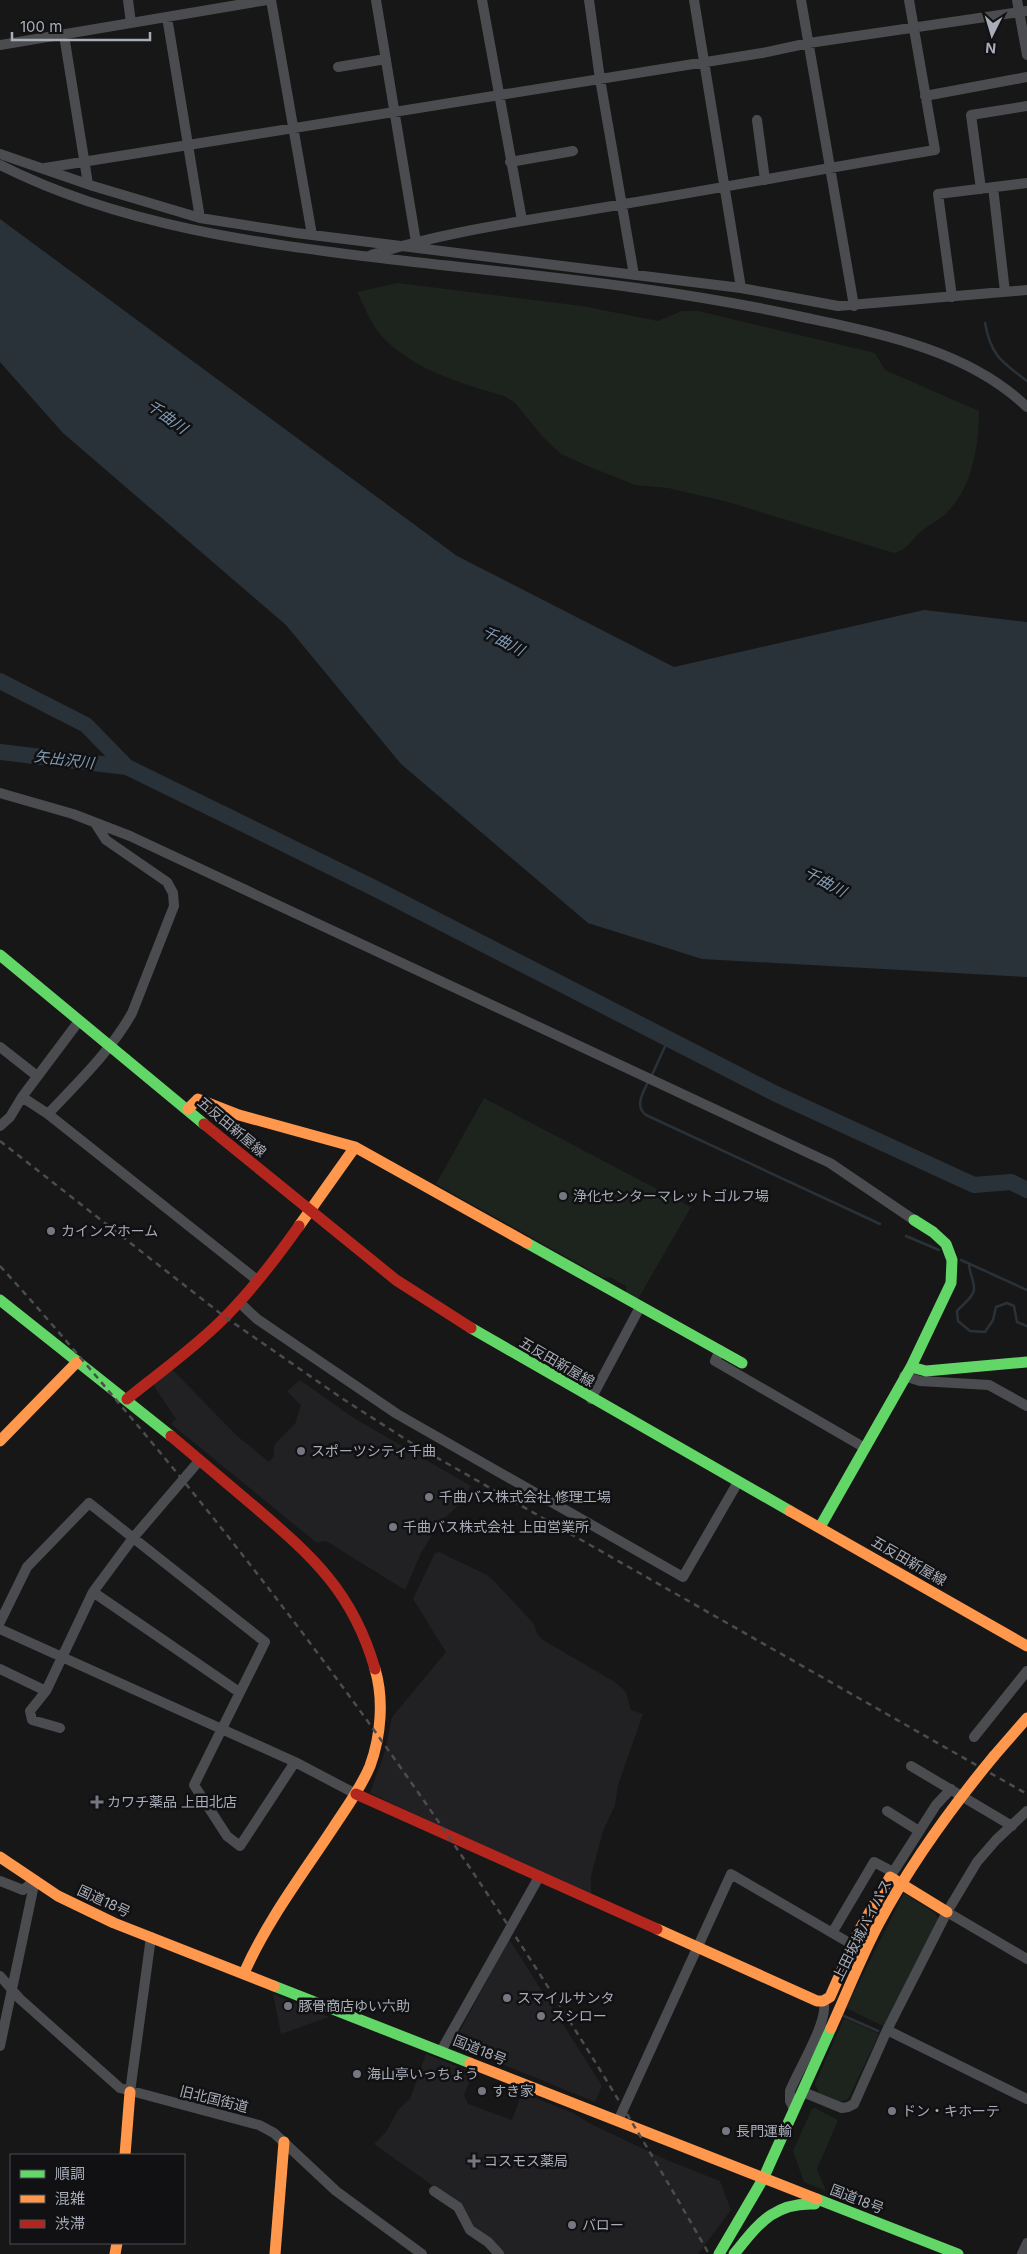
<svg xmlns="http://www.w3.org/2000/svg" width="1027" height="2254" font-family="Inter,'Noto Sans JP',sans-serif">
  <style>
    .built { fill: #212123 }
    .green { fill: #1d241e }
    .water { fill: #2a3239 }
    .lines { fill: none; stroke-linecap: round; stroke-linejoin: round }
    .stream { stroke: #2a3239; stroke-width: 2.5 }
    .river { stroke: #2a3239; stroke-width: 16 }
    .street { stroke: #4b4c50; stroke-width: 10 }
    .fast { stroke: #63d668; stroke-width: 11 }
    .slow { stroke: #ff974d; stroke-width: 11 }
    .jam { stroke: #b3261e; stroke-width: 11 }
    .rail { stroke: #4b4c4f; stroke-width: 2.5; stroke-dasharray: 6 5; stroke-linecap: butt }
    .slow-bridge { stroke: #ff974d; stroke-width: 11 }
    .poi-dot { fill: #757880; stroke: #111113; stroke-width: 2 }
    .labels { text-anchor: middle; stroke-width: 5; stroke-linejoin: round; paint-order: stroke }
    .street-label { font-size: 14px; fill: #a8adb8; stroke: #111113 }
    .poi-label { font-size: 14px; fill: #a8adb8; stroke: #111113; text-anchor: start }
    .water-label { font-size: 15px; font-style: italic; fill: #7f9bb3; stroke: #111113 }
  </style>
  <rect width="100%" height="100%" fill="#171717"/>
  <path class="built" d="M171 1368 237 1436 269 1462 274 1456V1445L295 1424 301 1405 287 1391 300 1380 352 1417 471 1486 459 1505 441 1521 421 1553 405 1590 326 1541 317 1543 171 1424 176 1419 152 1383Z
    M439 1552 487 1575 495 1582 534 1624 537 1634 543 1640 615 1682 626 1692 631 1710 643 1714 618 1785 615 1805 603 1831 591 1876V1897L370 1793 385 1751 392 1717 446 1652 413 1599 435 1553Z
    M509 1939 602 2086 595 2102 453 2044Z
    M273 1994 329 2017 281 2034Z
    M426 2054 474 2073 464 2094 468 2104 512 2120 522 2093 571 2112 593 2125 667 2160 720 2181 731 2210 698 2254H503L473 2228 460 2205 374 2144 386 2132 398 2110 410 2099Z"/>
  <path class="green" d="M398 283 582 306 658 321 682 311H698L875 353 885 370 979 411C979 443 973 484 950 509 942 519 930 524 920 532 911 541 907 550 894 553L728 502 668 488 635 485 590 467 561 454 542 436 515 403 504 396C460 383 410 369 379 333 370 322 364 305 357 292Z
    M484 1098 691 1207 638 1299 626 1293V1286L610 1277 604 1278 436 1184Z
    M904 1893 935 1913 939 1920 883 2026 846 2008Z
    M844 2018 879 2034 851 2093 848 2099 839 2102 820 2095 815 2084Z
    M815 2108 838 2120 817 2169 826 2191 804 2182 793 2151 812 2109Z"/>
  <path class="water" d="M0 219 457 556 674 667 924 610 1027 622V977L702 959 588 923 401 764 286 625 63 433 0 362Z"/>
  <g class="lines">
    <path class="stream" d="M985 323C991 356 1002 362 1027 381
      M651 1077 668 1040
      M648 1082C643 1093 634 1106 646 1115L880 1224
      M906 1236 939 1250
      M961 1260 1027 1290
      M969 1264C969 1272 974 1280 974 1288 975 1296 962 1305 957 1311L958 1321 970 1331 985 1332 993 1320 996 1307 1007 1303 1014 1306 1017 1322 1027 1326
      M844 2016 878 2031"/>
    <path class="river" d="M0 681 86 725 127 767 374 888 774 1093 974 1185 1011 1182 1027 1190
      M0 752 127 767"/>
    <path class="street" d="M128 0 131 23
      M271 0 312 235
      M376 0 416 242
      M482 0 522 220
      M589 0 600 79 634 275
      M694 0 741 288
      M801 0 854 306
      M1017 0 1027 55
      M167 17 200 218
      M64 35 88 184
      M0 45 267 0
      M338 67 386 59
      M925 96 1027 77
      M757 120 765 180
      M0 154 93 186 200 218 296 233 741 288 838 306 1027 290
      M510 162 573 151
      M0 165C121 226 255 243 388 259 528 275 669 287 807 318 883 334 969 351 1027 407
      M45 168 762 53 809 43 1027 11
      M993 187 1005 292
      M981 189 971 115 1027 106
      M371 255C454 229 539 219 624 204 728 187 831 167 935 150L909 0
      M952 297 938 194 1027 183
      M0 793 73 814 130 836 830 1163 914 1220
      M0 1047 37 1076
      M22 1097 48 1114 257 1280
      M48 1114C78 1082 110 1052 132 1013L174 906 173 893 167 882 106 840 95 823
      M0 1126 10 1117 22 1097 79 1021
      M239 1302 257 1319 397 1414 683 1577 738 1482
      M720 1350 715 1361 865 1448
      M904 1376 920 1381 989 1385 1027 1406
      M591 1399 640 1307
      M93 1592 239 1692
      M0 1622 27 1567 89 1503 265 1642 194 1785 227 1836 240 1846 295 1762
      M0 1629 295 1762 356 1794
      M0 1669 46 1691 93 1592 133 1538 199 1461
      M46 1691 30 1711 32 1720 60 1728
      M974 1737 1027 1671
      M911 1766 1012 1826
      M887 1811 919 1831
      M890 1877 936 1805 951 1789
      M0 1881 23 1890 35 1880
      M947 1912 1027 1959
      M832 1933 874 1862 893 1872
      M0 1976 20 1999 120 2088 259 2125 274 2133 336 2191 422 2254
      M887 2030 1027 2099
      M0 2046 35 1880
      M441 2051 539 1877
      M130 2092 151 1937
      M803 2092 842 2108 848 2107 854 2104 887 2030 947 1912 977 1862 996 1840 1027 1811
      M794 2109 790 2101V2091C797 2072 831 2018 823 2001
      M618 2121 731 1874 853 1945
      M434 2191 458 2207 470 2230 488 2242 499 2254
      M1022 2254 1027 2243"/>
    <path class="fast" d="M0 955 204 1124
      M527 1243 742 1363
      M0 1300 171 1436
      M471 1328 790 1511
      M911 1367 926 1371 1027 1362
      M820 1527 911 1367 951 1283 952 1260 946 1244 933 1232 914 1220
      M274 1986 470 2063
      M817 2199 958 2254
      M719 2254 763 2179 831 2028
      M734 2254C758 2225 773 2202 815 2204"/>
    <path class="slow" d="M188 1109 198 1099 239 1115 355 1147 527 1243
      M299 1226 355 1147
      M0 1441 77 1362
      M790 1511 1027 1646
      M994 1756 1027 1718
      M0 1857 58 1896 114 1923 274 1986
      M657 1929 817 2001H823L830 1997 860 1929 890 1877 947 1912
      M244 1973C267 1921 302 1875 333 1828 346 1808 361 1788 370 1766 381 1736 384 1699 375 1669
      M470 2063 817 2199
      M125 2155 130 2092
      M115 2254 117 2243
      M275 2254 284 2142"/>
    <path class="jam" d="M204 1124 396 1280 471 1328
      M127 1399C158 1374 190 1351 219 1323 249 1294 275 1260 299 1226
      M171 1436C199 1460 227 1483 255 1507 313 1557 353 1592 375 1669
      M356 1794 657 1929"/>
    <path class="rail" d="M0 1141 225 1317 343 1399 413 1444 1027 1794
      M0 1266C44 1314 86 1364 128 1414 348 1675 540 1957 709 2254"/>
    <path class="slow-bridge" d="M831 2028C847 1993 861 1957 879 1923 911 1863 951 1808 994 1756"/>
  </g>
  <g class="poi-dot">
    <circle cx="563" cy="1196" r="5"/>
    <circle cx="51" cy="1231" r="5"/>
    <circle cx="301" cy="1451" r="5"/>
    <circle cx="429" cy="1497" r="5"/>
    <circle cx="393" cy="1527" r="5"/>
    <path d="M94.5 1794.5h5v5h5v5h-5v5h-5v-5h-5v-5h5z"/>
    <circle cx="507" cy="1998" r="5"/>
    <circle cx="288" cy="2006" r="5"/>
    <circle cx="541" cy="2016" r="5"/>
    <circle cx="357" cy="2074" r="5"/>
    <circle cx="482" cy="2091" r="5"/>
    <circle cx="892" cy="2111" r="5"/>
    <circle cx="726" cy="2131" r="5"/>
    <path d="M471.5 2153.5h5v5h5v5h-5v5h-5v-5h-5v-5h5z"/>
    <circle cx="572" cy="2225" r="5"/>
  </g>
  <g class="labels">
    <g class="street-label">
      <text transform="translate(232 1127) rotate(40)" y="5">五反田新屋線</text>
      <text transform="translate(557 1362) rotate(30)" y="5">五反田新屋線</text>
      <text transform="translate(909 1561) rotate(30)" y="5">五反田新屋線</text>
      <text transform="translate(104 1901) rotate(25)" y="5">国道18号</text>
      <text transform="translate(862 1930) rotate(-63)" y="5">上田坂城バイパス</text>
      <text transform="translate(480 2050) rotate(22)" y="5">国道18号</text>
      <text transform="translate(214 2099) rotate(14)" y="5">旧北国街道</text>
      <text transform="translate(857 2199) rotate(21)" y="5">国道18号</text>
    </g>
    <g class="poi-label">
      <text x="573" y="1201">浄化センターマレットゴルフ場</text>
      <text x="61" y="1236">カインズホーム</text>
      <text x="311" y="1456">スポーツシティ千曲</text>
      <text x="439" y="1502">千曲バス株式会社 修理工場</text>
      <text x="403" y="1532">千曲バス株式会社 上田営業所</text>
      <text x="107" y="1807">カワチ薬品 上田北店</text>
      <text x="517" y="2003">スマイルサンタ</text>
      <text x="298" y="2011">豚骨商店ゆい六助</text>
      <text x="551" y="2021">スシロー</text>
      <text x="367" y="2079">海山亭いっちょう</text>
      <text x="492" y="2096">すき家</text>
      <text x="902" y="2116">ドン・キホーテ</text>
      <text x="736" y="2136">長門運輸</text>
      <text x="484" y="2166">コスモス薬局</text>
      <text x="582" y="2230">バロー</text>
    </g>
    <g class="water-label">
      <text transform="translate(167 417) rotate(36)" y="5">千曲川</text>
      <text transform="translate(503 641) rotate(28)" y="5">千曲川</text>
      <text transform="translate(64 760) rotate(7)" y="5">矢出沢川</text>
      <text transform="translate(825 882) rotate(29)" y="5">千曲川</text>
    </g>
  </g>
  <rect x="10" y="2154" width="175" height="90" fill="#111113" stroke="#4d4f55"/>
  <rect x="20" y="2170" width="25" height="8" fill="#63d668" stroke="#4d4f55"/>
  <text x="55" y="2179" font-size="15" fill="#a8adb8">順調</text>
  <rect x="20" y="2195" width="25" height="8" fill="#ff974d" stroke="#4d4f55"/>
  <text x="55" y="2204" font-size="15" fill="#a8adb8">混雑</text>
  <rect x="20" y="2220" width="25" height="8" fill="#b3261e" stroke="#4d4f55"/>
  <text x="55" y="2229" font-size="15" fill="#a8adb8">渋滞</text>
  <g transform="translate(992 35) rotate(185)" stroke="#111113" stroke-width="4" paint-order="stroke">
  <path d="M0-4L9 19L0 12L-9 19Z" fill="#a8adb8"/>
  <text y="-8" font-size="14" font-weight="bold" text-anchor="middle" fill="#a8adb8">N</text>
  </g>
  <path d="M12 32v8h138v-8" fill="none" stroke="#a8adb8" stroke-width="2.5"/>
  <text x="20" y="32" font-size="15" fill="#a8adb8" stroke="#111113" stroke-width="4" paint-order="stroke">100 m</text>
</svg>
